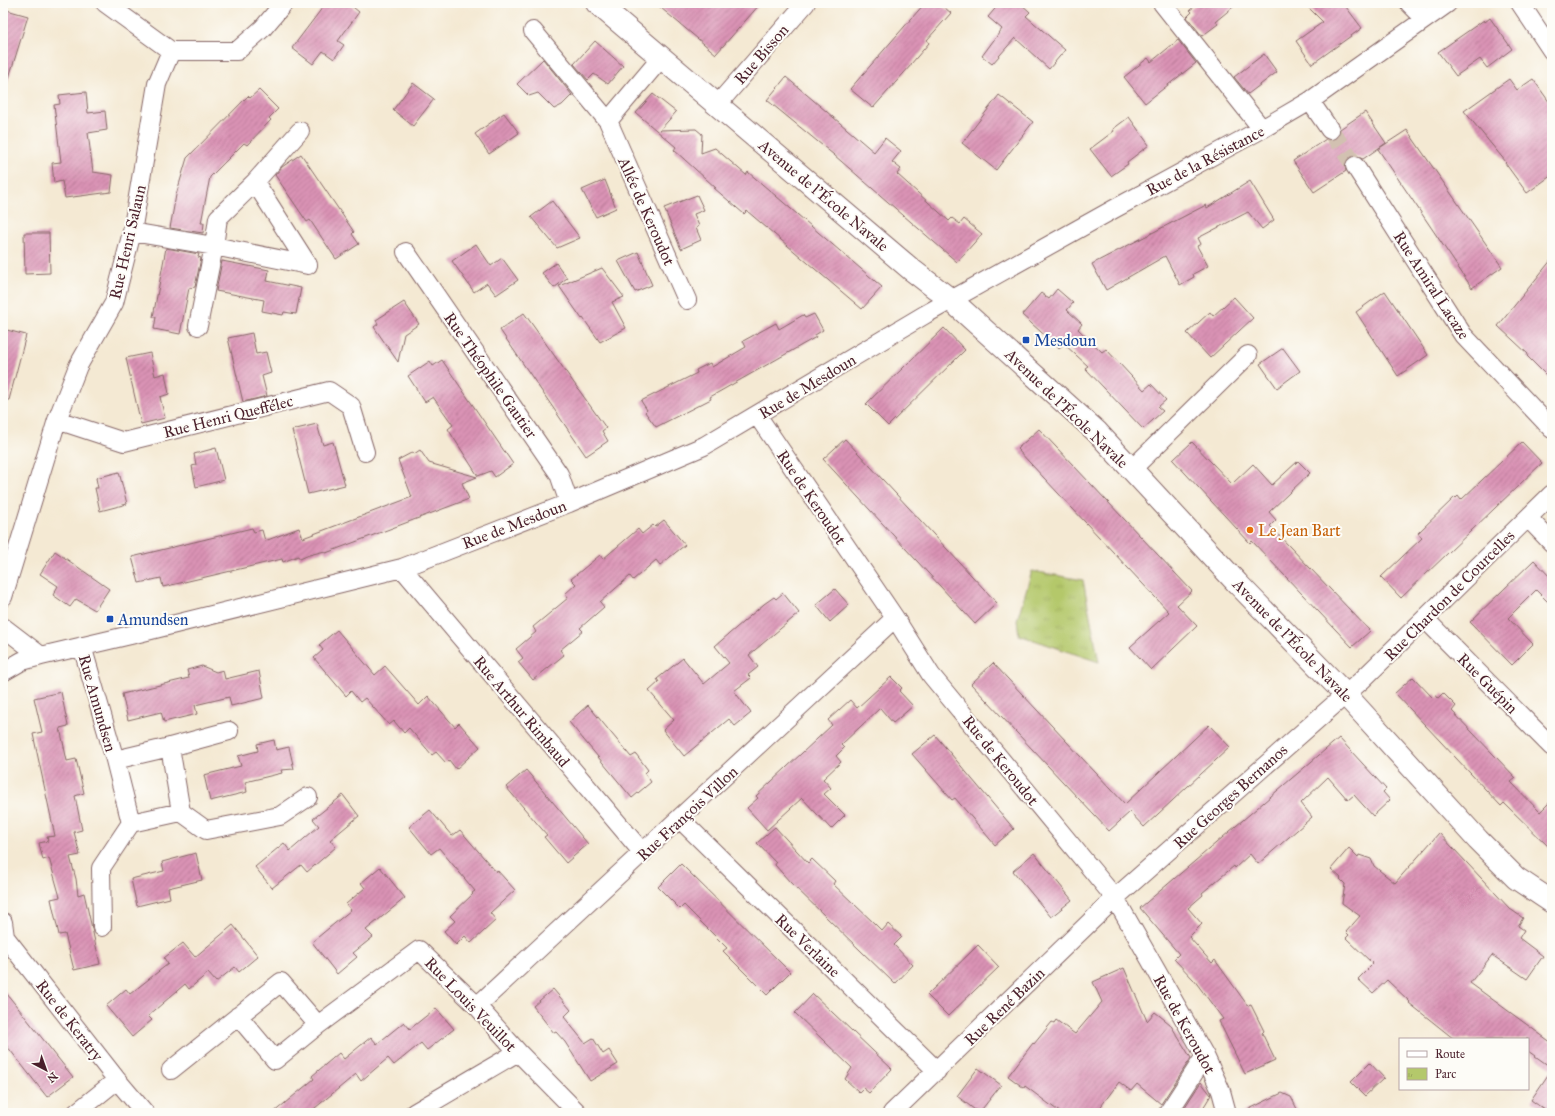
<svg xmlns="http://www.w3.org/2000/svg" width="1555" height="1116" font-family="'IM FELL Great Primer',serif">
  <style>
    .park { fill: url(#park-tufts); stroke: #7f744b }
    .building { fill: url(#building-hatch) }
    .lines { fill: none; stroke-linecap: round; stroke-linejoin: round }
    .minor-tunnel { stroke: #d2c1b1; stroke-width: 18; stroke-dasharray: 18 9; stroke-linecap: butt }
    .minor-casing { stroke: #866666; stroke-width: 20 }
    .tertiary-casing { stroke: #866666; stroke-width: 24 }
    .minor { stroke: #fff; stroke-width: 18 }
    .tertiary { stroke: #fff; stroke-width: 22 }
    .transit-dot { fill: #1a4fb4; stroke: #fdfcf7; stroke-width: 1.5 }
    .food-dot { fill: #e8710a; stroke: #fdfcf7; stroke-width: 1.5 }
    .labels { text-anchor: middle; stroke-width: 4; stroke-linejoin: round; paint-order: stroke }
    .street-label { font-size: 16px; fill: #4a1f2b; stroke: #fdfcf7 }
    .transit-label { font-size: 16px; fill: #164399; stroke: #fdfcf7; text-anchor: start }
    .food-label { font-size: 16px; fill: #c56008; stroke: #fdfcf7; text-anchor: start }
  </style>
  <defs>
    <pattern id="park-tufts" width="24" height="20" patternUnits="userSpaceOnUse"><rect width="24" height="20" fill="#b4c86b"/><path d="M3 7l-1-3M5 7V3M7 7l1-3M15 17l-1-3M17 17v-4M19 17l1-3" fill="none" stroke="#9cab5d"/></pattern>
    <pattern id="building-hatch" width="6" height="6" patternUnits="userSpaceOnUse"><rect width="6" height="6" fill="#da93b5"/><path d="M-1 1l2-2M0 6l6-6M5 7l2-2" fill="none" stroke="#b37793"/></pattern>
  </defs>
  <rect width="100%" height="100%" fill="#fdfcf7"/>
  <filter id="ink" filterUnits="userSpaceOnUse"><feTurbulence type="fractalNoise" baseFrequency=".025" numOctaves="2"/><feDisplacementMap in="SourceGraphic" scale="8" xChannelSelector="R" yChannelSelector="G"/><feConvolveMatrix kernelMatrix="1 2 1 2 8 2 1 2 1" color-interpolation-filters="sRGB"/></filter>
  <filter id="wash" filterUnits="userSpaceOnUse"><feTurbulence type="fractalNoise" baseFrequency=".012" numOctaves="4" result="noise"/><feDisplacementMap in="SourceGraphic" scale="16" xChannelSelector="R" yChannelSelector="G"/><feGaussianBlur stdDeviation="0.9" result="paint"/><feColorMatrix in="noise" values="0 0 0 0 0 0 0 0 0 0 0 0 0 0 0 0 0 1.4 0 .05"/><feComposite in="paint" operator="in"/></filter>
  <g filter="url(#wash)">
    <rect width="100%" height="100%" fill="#f4e9d3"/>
    <path class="park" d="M1032 571 1083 580 1099 662 1019 635 1017 620Z"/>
    <g id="blocks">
      <path class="building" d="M326 3H348L359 12 338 41 344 45 334 59 323 51 313 64 292 48Z
        M655 3H761L716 54Z
        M925 3H939L951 13 927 40 929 43 911 64V65L873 108 850 89Z
        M1000 3H1020L1030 12 1026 16 1065 50 1049 69 1015 38 992 64 982 56 1002 29 988 17Z
        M1199 3H1238L1216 21 1218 24 1202 36 1187 17 1192 12 1190 10Z
        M1304 3H1343L1362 28 1312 64 1296 41 1323 22Z
        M3 9 28 16 7 84 3 83Z
        M1490 18 1512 49 1487 68 1480 59 1456 76 1438 52 1484 20 1485 22Z
        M1178 40 1196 63 1145 103 1124 77 1148 58 1151 62Z
        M595 41 623 66 608 84 594 74 588 80 574 64Z
        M1264 54 1277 72 1248 94 1234 77Z
        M543 59 572 95 562 105 554 109 538 93 529 96 517 84Z
        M786 77 874 152 885 138 901 151 892 162 901 169 897 174 949 221 952 218 960 224 964 219 982 234 957 262 834 155 767 100Z
        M1509 79 1517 90 1533 79 1552 106V175L1527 193 1505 163 1506 162 1464 111Z
        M413 83 434 99 413 126 393 110Z
        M259 90 278 109 269 118 271 120 247 145 244 143 210 177 201 223H204L203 233 170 228 176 195 187 158 248 96 250 98Z
        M86 92 88 113 105 111 107 130 88 133 93 172 113 175 111 192 65 198 62 181 54 183 52 163 61 162 54 105 60 104 59 95Z
        M653 94 676 112 660 130 696 129 702 134 701 153 715 148 746 175 748 172 882 287 862 309 747 211 744 214 714 188H716L674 150 676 147 636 113Z
        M999 95 1033 122 996 170 962 143Z
        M1365 112 1386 143 1363 159 1355 156 1349 157 1346 162 1345 166 1346 171 1314 192 1293 161 1326 139 1330 140 1336 139 1339 135 1340 129Z
        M504 113 519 133 489 154 475 134Z
        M1129 117 1149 145 1127 162 1128 164 1111 176 1090 149 1114 131 1113 129Z
        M1407 130 1502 267 1472 288 1378 149Z
        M301 154 354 232 352 234 359 244 336 259 310 220 307 222 275 175 282 167Z
        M605 180 616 208 596 217 582 190Z
        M1250 181 1274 220 1262 229 1248 212 1198 238 1201 244 1197 246 1208 266 1193 274 1194 277 1180 285 1165 256 1106 290 1092 264 1206 205 1207 208Z
        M697 195 704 210 694 214 699 226 696 228 701 240 681 249 664 208Z
        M552 201 580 238 557 248 531 217Z
        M24 233H49L50 273 25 274Z
        M476 244 491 266 502 258 518 280 496 295 487 283 474 292 452 261Z
        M166 248 199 254 198 257 201 258 195 287 189 288 180 334 154 329 156 317H153Z
        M638 252 652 285 635 292 618 261Z
        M1552 259V381L1527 356 1528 354 1498 326Z
        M222 261 269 270 267 281 301 288 296 314 284 312 283 315 262 311 264 300 216 291Z
        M556 263 567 278 554 288 542 273Z
        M602 268 624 297 612 302 626 328 600 342 583 318 582 319 559 286Z
        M1057 289 1073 303 1067 310 1082 324 1078 329 1102 352 1106 349 1144 390 1151 384 1166 400 1158 407 1163 411 1143 429 1085 368 1088 366 1064 344 1059 348 1022 315 1041 293 1049 299Z
        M1385 291 1428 355 1398 376 1356 312Z
        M1234 297 1253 318 1210 358 1187 333 1210 312 1213 316Z
        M404 302 419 324 404 334 398 362 374 327 378 324 376 320Z
        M524 313 606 428 602 431 608 441 586 456 500 330Z
        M814 314 823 330 815 335 816 337 710 397 711 399 656 427 645 412 647 410 641 401 697 373 696 370 710 363 712 367 746 347 743 341 776 323 779 329 803 315 805 318Z
        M944 328 965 350 888 426 866 404Z
        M3 329 26 335 9 400H3Z
        M252 333 256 354 266 352 271 373 262 376 267 396 243 402 228 338Z
        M1283 348 1300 371 1277 388 1260 364Z
        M150 353 155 376 165 373 169 394 160 397 165 418 141 424 126 358Z
        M442 360 513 464 495 477 491 471 478 476 448 429 453 425 433 397 425 402 408 376 430 361 433 366Z
        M317 424 323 445 333 442 345 485 308 494 292 430Z
        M1039 429 1192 591 1177 605 1197 626 1151 670 1130 647 1169 612 1017 449Z
        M845 439 997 603 975 624 823 459Z
        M1192 442 1232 484 1253 464 1272 485 1298 461 1310 473 1269 512 1276 520 1270 526 1370 631 1352 647 1252 541 1250 543 1173 460Z
        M1522 442 1542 463 1401 598 1381 577 1422 538 1418 533 1455 497 1456 498 1458 496 1461 500Z
        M216 448 224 480 196 487 192 466 196 465 194 454Z
        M420 450 429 463 477 477 462 483 469 499 326 553 325 551 309 555 300 559 298 556 283 562 282 559 163 587 161 578 139 583 132 557 252 528 254 532 262 530 265 541 299 528 303 538 412 497 398 460 413 452 414 454Z
        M119 472 127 504 100 511 95 488H98L96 478Z
        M664 520 685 545 660 565 656 560 633 580 630 576 600 602 604 607 580 628 583 631 560 650 564 655 533 680 518 662 523 658 516 649 536 632 533 627 568 598 565 594 576 584 571 579 600 555 603 559 638 529 642 534 653 525 655 527Z
        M55 551 109 589 95 610 76 599 70 607 53 595 58 586 40 574Z
        M1534 560 1552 579V606L1536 590 1508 618 1533 644 1512 665 1470 622Z
        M835 589 849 605 830 622 816 605Z
        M783 593 799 613 749 655 758 667 748 675 751 678 734 691 751 713 735 726 729 719 684 756 663 730 674 720 649 691 659 682 657 679 683 658 704 684 729 663 715 646 764 604 774 597 776 599Z
        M337 630 375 675 385 666 419 705 428 696 455 727 459 723 480 747 456 769 449 760 446 763 436 752 432 755 409 728 404 733 394 721 389 725 365 698 360 702 351 691 346 696 314 658 323 650 319 645Z
        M993 663 1125 804 1209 725 1230 747 1144 827 1130 812 1109 831 971 684Z
        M202 666 216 672 223 670 225 679 259 671 264 698 231 706 229 697 195 705 197 714 164 722 161 712 128 720 122 694 189 678 187 670Z
        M891 677 902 688 899 691 913 706 893 723 880 708 841 745 844 748 836 756 841 762 823 779 831 788 824 794 845 815 831 829 802 798 767 830 747 808 758 798 756 796 832 725 828 720 850 700 857 708Z
        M1413 677 1432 697 1435 694 1438 698 1443 693 1456 706 1452 711 1516 778 1511 782 1540 812 1552 800V850L1504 803 1501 806 1395 693Z
        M61 692 68 726 60 728 67 761 76 759 84 793 75 796 82 830 74 832 80 855 70 857 76 879 78 895 84 893 100 964 74 970 65 934 59 935 51 899 60 897 49 858 43 860 39 843 48 841 47 837 55 836 33 734 42 732 34 698Z
        M588 705 631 757 636 754 648 770 645 773 651 782 632 798 569 722Z
        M935 735 1014 829 995 845 955 798 952 800 912 754Z
        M1339 738 1386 789 1383 792 1390 800 1373 816 1354 795 1348 800 1328 777 1301 803 1312 817 1258 864 1250 854 1235 868 1234 866 1202 893 1203 895 1188 908 1202 924 1189 937 1212 963 1215 960 1248 1006 1251 1005 1264 1031 1262 1033 1275 1060 1245 1074 1219 1021 1223 1019 1194 980 1174 959 1179 954 1140 908Z
        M274 740 276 750 289 747 294 769 281 770 282 773 245 782 247 792 210 801 204 775 241 766 238 756 258 751 257 744Z
        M526 770 588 844 566 863 544 837 547 835 506 787Z
        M343 795 359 816 330 840 336 847 307 872 301 865 272 888 255 867 284 843 290 851 319 826 313 819Z
        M430 810 452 836 460 830 496 872 497 870 515 890 490 913 496 920 471 943 465 936 456 945 444 931 455 921 450 916 473 894 472 893 475 891 439 848 431 854 409 827Z
        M775 827 808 863 812 859 835 881 833 884 875 924 882 931 888 924 902 937 894 945 913 965 895 984 790 882 775 865 776 863 757 843Z
        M1439 833 1510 909 1523 918 1518 926 1524 930 1519 938 1543 956 1527 979 1492 955 1470 983 1552 1043V1068L1528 1051V1039H1454L1409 1003 1410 1002 1387 980 1373 993 1358 979 1373 964 1346 938 1349 935 1346 932 1360 916 1342 903 1345 884 1340 879 1341 878 1331 869 1349 848 1358 857 1359 855 1371 859 1374 866 1395 883Z
        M196 853 202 880 168 888 170 898 137 906 131 879 164 871 162 862Z
        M1034 853 1072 900 1051 917 1013 871Z
        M681 864 790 972 767 995 723 951 727 948 684 905 680 909 658 887Z
        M380 867 405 898 366 930 373 937 353 953 357 957 337 974 312 942 351 910 346 904 365 888 361 883Z
        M233 925 258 956 239 972 235 967 216 982 208 973 189 989 185 984 148 1016 152 1020 132 1037 106 1006 126 989 130 994 168 964 164 958 183 943 195 957Z
        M978 945 999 967 948 1016 927 995Z
        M1124 968 1147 1021 1155 1012 1170 1024 1191 1058 1161 1104 1137 1084 1131 1091 1119 1082 1096 1113H1061L1025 1086 1024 1088 1008 1076 1033 1043 1034 1044 1052 1022 1054 1023 1056 1020 1075 1034 1102 1002 1093 982Z
        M3 989 73 1077 47 1097 3 1041Z
        M553 989 571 1010 564 1017 585 1043 593 1038 603 1054 609 1050 618 1064 590 1081 565 1042 556 1032 554 1033 533 1006Z
        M813 994 892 1069 869 1093 863 1088 859 1092 845 1079 852 1068 795 1013Z
        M436 1008 454 1029 427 1050 421 1043 394 1065 388 1058 361 1081 356 1074 309 1113H273L314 1079 312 1076 339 1053 344 1059 371 1037 377 1044 404 1022 410 1029Z
        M1370 1063 1384 1078 1365 1096 1351 1082Z
        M978 1068 1001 1085 979 1113 957 1096Z
        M1552 1069V1113H1549L1531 1100Z
        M1201 1082 1211 1095 1200 1113H1181Z
        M1282 1093 1291 1097 1299 1113H1241Z"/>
    </g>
  </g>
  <g filter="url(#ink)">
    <use href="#blocks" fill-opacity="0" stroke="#866666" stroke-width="1"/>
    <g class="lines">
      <path class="minor-tunnel" d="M1330 130 1355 166"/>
      <defs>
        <path id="minor" d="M105 3 171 51
          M1162 3 1262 129
          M1409 3 1425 19
          M1520 3 1552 51
          M533 31 608 121
          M171 51H237L263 28 284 3
          M661 58 608 121 687 300
          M1310 101 1330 130
          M717 105 806 3
          M1355 166 1463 335 1552 429
          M132 232 214 246 308 265 255 182
          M406 252 559 474 569 503
          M198 326 214 246 218 218 255 182 300 131
          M757 415 895 618 931 675 1115 898 1205 1056 1221 1091 1227 1113
          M57 420 124 442 329 391 351 406 365 452
          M1131 470 1248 355
          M1528 518 1552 543
          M402 568 643 853
          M3 597 57 420 78 366 114 303 132 232 157 84 171 51
          M1425 619 1552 747
          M3 627 41 656
          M82 646 115 760 131 823 181 812 170 747 115 760
          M3 672 22 661 41 656 139 633 402 568 569 503 704 446 926 314 1114 209 1262 129 1310 101 1448 3
          M170 747 229 731
          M181 812 206 830 280 816 308 797
          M680 819 937 1071
          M3 922 5 937 117 1080 145 1113
          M102 927 101 868 131 823
          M477 1006 895 618
          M238 1016 275 1060 318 1025
          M171 1070 281 982 318 1025 419 950 477 1006 518 1052 578 1113
          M76 1113 117 1080
          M414 1113 518 1052
          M892 1113 1115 898 1362 680 1552 494
          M1168 1113 1205 1056"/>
        <path id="tertiary" d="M597 3 912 270 951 300 1097 432 1238 584 1345 694 1478 840 1516 878 1552 902"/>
      </defs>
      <use href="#minor" class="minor-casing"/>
      <use href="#tertiary" class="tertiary-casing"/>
      <use href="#minor" class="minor"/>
      <use href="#tertiary" class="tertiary"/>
    </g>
  </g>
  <g class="transit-dot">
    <rect x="1022" y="336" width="8" height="8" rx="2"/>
    <rect x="106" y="615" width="8" height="8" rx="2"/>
  </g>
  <circle class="food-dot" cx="1250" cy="530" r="4"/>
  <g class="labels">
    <g class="street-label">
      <text transform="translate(761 54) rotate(-49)" y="6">Rue Bisson</text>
      <text transform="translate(1205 160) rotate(-28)" y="6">Rue de la Résistance</text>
      <text transform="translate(824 195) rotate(40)" y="6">Avenue de l'École Navale</text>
      <text transform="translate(647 211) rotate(66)" y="6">Allée de Keroudot</text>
      <text transform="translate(127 242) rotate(-77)" y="6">Rue Henri Salaun</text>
      <text transform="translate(1432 285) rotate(57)" y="6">Rue Amiral Lacaze</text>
      <text transform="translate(491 375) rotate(55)" y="6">Rue Théophile Gautier</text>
      <text transform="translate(807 386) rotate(-31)" y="6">Rue de Mesdoun</text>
      <text transform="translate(1067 408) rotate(44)" y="6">Avenue de l'École Navale</text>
      <text transform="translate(228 416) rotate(-14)" y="6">Rue Henri Queffélec</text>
      <text transform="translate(812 497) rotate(56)" y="6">Rue de Keroudot</text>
      <text transform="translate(514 524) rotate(-21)" y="6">Rue de Mesdoun</text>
      <text transform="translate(1449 595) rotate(-45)" y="6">Rue Chardon de Courcelles</text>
      <text transform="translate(1293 640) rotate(46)" y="6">Avenue de l'École Navale</text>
      <text transform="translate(1488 683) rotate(45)" y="6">Rue Guépin</text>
      <text transform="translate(98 703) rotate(74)" y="6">Rue Amundsen</text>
      <text transform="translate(522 711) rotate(50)" y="6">Rue Arthur Rimbaud</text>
      <text transform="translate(1001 760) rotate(51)" y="6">Rue de Keroudot</text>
      <text transform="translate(1230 796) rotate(-42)" y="6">Rue Georges Bernanos</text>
      <text transform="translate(687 813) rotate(-43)" y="6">Rue François Villon</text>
      <text transform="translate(808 945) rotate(44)" y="6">Rue Verlaine</text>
      <text transform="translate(471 1004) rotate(46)" y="6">Rue Louis Veuillot</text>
      <text transform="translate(1004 1006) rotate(-44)" y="6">Rue René Bazin</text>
      <text transform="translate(70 1020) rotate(52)" y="6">Rue de Keratry</text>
      <text transform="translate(1185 1024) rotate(61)" y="6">Rue de Keroudot</text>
    </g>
    <g class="transit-label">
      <text x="1034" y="346">Mesdoun</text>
      <text x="118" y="625">Amundsen</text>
    </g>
    <g class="food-label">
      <text x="1258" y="536">Le Jean Bart</text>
    </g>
  </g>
  <rect width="1555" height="1116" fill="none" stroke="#fdfcf7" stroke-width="16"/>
  <rect x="1399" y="1038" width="130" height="52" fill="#fdfcf7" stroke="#b5a4a5"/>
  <rect x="1407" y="1051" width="20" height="6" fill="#ffffff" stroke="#b5a4a5"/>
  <text x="1435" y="1058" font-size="12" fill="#4a1f2b">Route</text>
  <rect x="1407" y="1068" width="20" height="12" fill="url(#park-tufts)" stroke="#b5a4a5"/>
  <text x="1435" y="1078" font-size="12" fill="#4a1f2b">Parc</text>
  <g transform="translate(46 1070) rotate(139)" stroke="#fdfcf7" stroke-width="3" paint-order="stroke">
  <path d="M0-3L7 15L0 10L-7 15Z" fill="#4a1f2b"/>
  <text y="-6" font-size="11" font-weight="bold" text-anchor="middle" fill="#4a1f2b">N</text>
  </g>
</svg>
